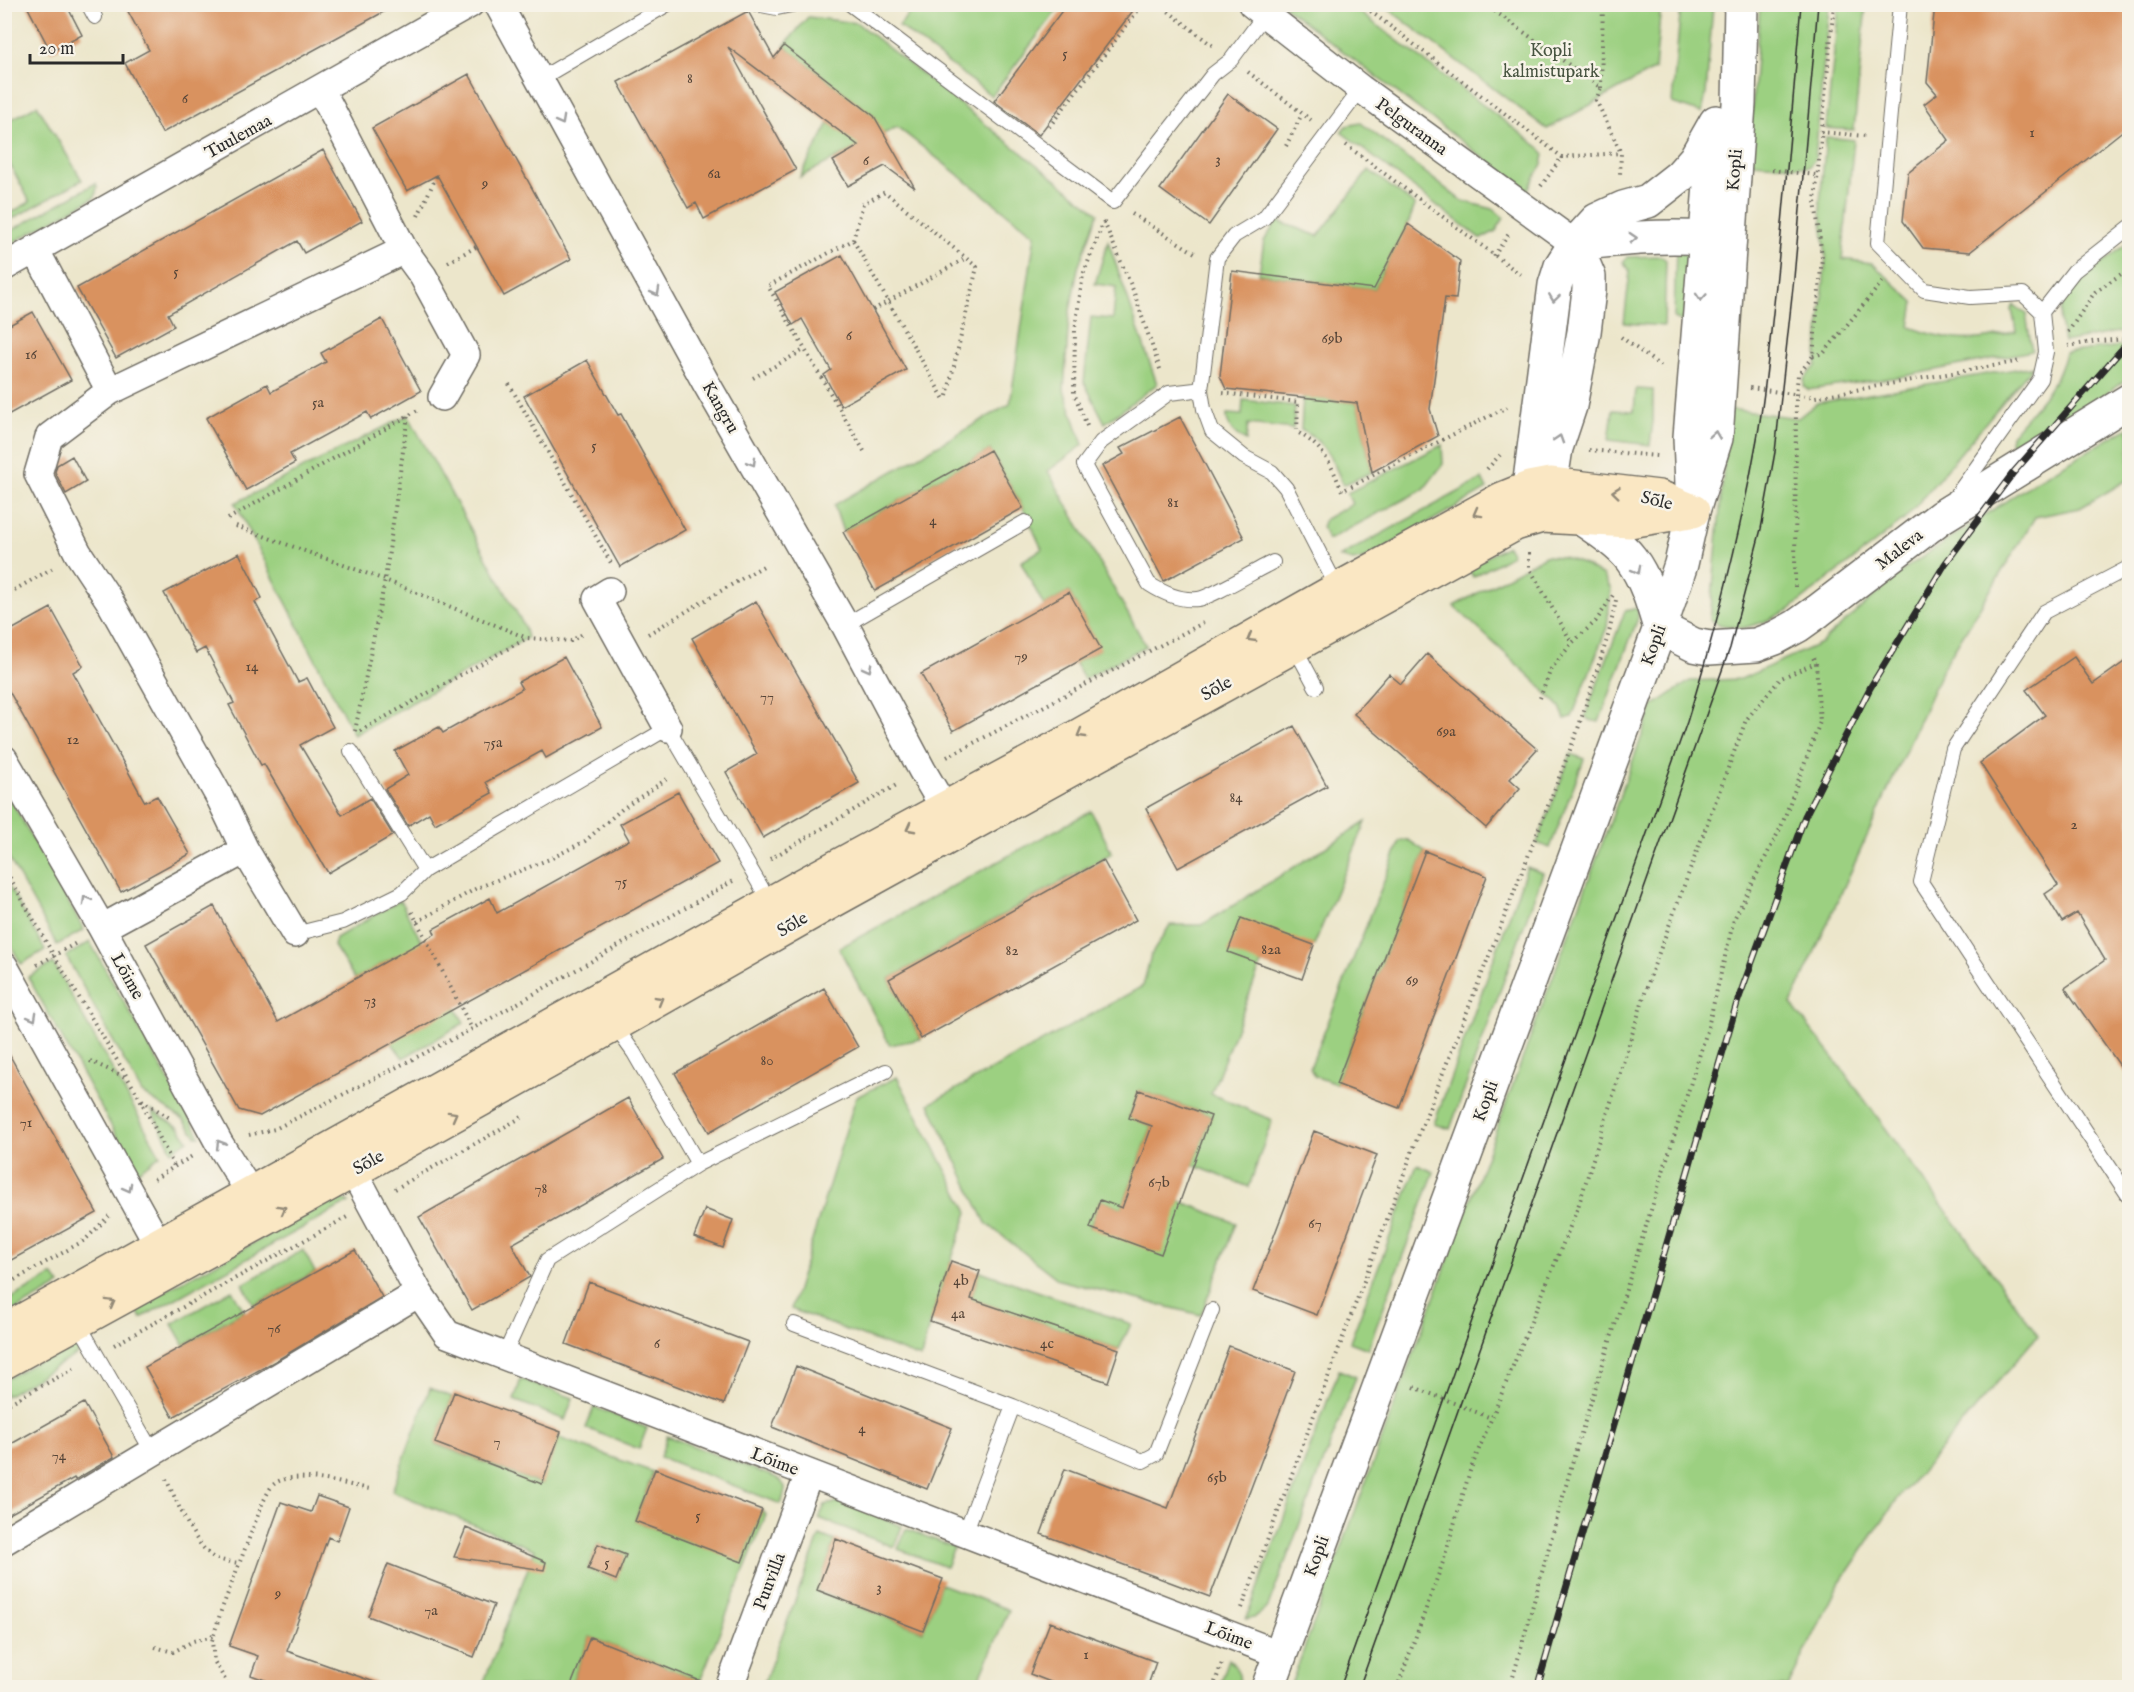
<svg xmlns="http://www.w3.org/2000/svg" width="2134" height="1692" font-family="'IM FELL English',serif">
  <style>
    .green { fill: #9cd081; stroke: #647e56; stroke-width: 1.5; fill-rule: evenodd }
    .building { fill: #d9925f }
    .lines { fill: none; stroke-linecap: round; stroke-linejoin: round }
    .service-casing { stroke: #6f6c63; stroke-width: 16 }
    .minor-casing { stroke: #6f6c63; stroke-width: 30 }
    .tertiary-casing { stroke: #6f6c63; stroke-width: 36 }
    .secondary-casing { stroke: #6f6c63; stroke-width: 36 }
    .path { stroke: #6f6c63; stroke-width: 4; stroke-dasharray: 1.5 4.5; stroke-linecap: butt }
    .service { stroke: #fff; stroke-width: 14 }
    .minor { stroke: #fff; stroke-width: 27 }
    .tertiary { stroke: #fff; stroke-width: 33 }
    .secondary { stroke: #fae7c3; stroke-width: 33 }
    .tram { stroke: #2b2b2b; stroke-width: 1.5 }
    .rail-casing { stroke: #2b2b2b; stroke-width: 7 }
    .rail { stroke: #f7f3e8; stroke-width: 4.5; stroke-dasharray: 14; stroke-linecap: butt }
    .oneway { stroke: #a0a0a0 }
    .oneway2 { stroke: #928977 }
    .labels { text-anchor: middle; stroke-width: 5; stroke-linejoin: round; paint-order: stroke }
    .number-label { font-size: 15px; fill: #564538 }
    .park-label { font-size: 18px; fill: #475440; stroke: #f7f3e8 }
    .street-label { font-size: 18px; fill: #2b2b2b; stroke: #f7f3e8 }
  </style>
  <rect width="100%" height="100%" fill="#f7f3e8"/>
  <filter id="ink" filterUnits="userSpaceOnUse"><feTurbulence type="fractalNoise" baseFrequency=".0167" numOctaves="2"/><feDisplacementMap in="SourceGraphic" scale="12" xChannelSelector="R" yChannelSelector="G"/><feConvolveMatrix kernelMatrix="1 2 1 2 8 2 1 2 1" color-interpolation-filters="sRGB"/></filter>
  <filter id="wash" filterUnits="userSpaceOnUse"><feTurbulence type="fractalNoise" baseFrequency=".008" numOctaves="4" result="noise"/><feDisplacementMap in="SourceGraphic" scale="24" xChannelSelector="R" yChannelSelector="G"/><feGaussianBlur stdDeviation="1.35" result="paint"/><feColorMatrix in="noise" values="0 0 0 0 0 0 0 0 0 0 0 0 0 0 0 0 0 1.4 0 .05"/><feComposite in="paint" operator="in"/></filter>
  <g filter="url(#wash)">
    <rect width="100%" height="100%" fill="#ece6cb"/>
    <path class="green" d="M915 5V4L1061 5 992 96 899 26Z
      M1282 5H1350L1540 148 1544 155 1542 164 1527 191Z
      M1383 5H1661L1655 69 1547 129Z
      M1681 5H1713L1706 94 1702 113 1672 103Z
      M1760 5H1829L1815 159 1809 167 1753 163 1750 136Z
      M1839 5H1866L1854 130 1826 128Z
      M808 17 857 23 1098 213 1078 268 1069 316 1064 390 1083 445 1048 471 1146 646 1084 679 1075 663 1100 649 1069 592 1044 606 1021 562 1042 549 1023 508 990 450 843 532 834 505 1010 404 1035 235 897 127 800 177 829 123 856 143 875 117 784 46Z
      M37 105 82 180 5 223V216L30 202 5 155V123Z
      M1361 123 1462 201 1493 209 1504 218 1496 231 1481 239 1341 132 1346 126Z
      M1826 137 1854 140 1842 259 1872 263 1914 302 1910 327C1950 342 1975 344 2016 331L2012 309 2014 305 2026 314 2032 351 1905 376 1808 390 1804 386V379L1816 366 1826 256 1820 202Z
      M1369 170 1415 205 1408 224 1374 289 1259 274 1264 241 1277 221 1318 236Z
      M96 183 97 187 95 197 5 247V234Z
      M1108 241 1157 384 1105 423 1084 382 1091 317 1113 319 1116 287 1095 284Z
      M2129 242V330L2064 342C2061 329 2058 317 2063 304 2071 284 2112 256 2129 242Z
      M1676 246 1691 254 1684 322 1674 318Z
      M1661 256 1666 260 1664 326 1624 323 1630 271 1623 262 1628 257Z
      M2129 345V377L2083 411 2022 445 2014 446 2010 442 2011 435C2034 408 2056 389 2065 353Z
      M2033 366 1905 519 1789 610 1764 622 1743 628 1721 625 1710 620 1729 409 1798 418 1817 403Z
      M1636 389 1653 390V421L1650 445 1609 440 1613 410 1634 411Z
      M1303 397 1357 403 1372 472 1343 485C1334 462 1325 441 1301 430Z
      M1243 400 1295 406 1293 429 1248 424 1246 441C1235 435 1226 427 1227 414L1242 415Z
      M408 415 524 626 527 638 354 735 235 503Z
      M2129 427V479L2080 508 2035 517 1944 666 1791 1004 1836 1061 2038 1335 1895 1502 1838 1586 1788 1687H1290L1653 706 1690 681 1741 679 1821 643 1906 568 2036 481Z
      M1442 445 1443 464 1424 489 1328 540 1322 527 1325 519 1352 504 1347 493Z
      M1482 479 1487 489 1367 558 1353 561 1339 557Z
      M1507 546 1512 555 1473 577 1468 567Z
      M1545 556 1563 557 1585 565 1603 576 1611 589 1607 627 1572 717 1565 719 1560 707 1536 682 1454 606Z
      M1638 608V618L1599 722 1589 720 1585 716 1625 611Z
      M1571 754 1584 759 1550 848 1537 843Z
      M4 788 84 930 57 945 5 851Z
      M1091 811 1112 853 889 979 921 1039 890 1045 839 948Z
      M1366 822 1314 945 1261 964 1211 1094 1272 1120 1249 1187 1193 1165 1211 1116 1139 1090 1129 1117 1152 1126 1122 1208 1100 1200 1090 1227 1180 1201 1236 1223 1201 1315 1059 1280 986 1223 929 1104 1143 986 1151 955 1170 925H1202Z
      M1408 840 1425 851 1336 1084 1314 1076 1310 1068 1400 841Z
      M1527 867 1543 873 1450 1129 1434 1124Z
      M4 878 45 950 21 964 5 934Z
      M400 900 464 1023 403 1058 392 1043 396 956 355 979 334 946 336 938Z
      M90 942 200 1136H196L184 1120 142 1093 66 956Z
      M53 963 160 1155 137 1172 28 977Z
      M897 1077 968 1212 930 1321 921 1358 791 1309 856 1097Z
      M152 1111 179 1127 188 1140 172 1151Z
      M1417 1165 1434 1172 1368 1349 1350 1342Z
      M339 1197 349 1202 141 1318 135 1307Z
      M303 1250 315 1272 254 1305 243 1284Z
      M980 1271 1131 1324 1119 1349 971 1299Z
      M53 1275 60 1285 5 1316V1302Z
      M232 1290 244 1311 184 1345 172 1324Z
      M74 1341 79 1353 6 1396 5 1395 4 1380Z
      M1339 1370 1356 1377 1268 1607 1254 1618 1246 1619Z
      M521 1379 573 1398 565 1420 514 1400Z
      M430 1388 452 1397 435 1444 541 1484 559 1438 653 1472 635 1521 742 1561 762 1510 766 1515 700 1681 590 1637 570 1687H482L535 1550 392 1491ZM598 1544 625 1555 616 1580 588 1569Z
      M594 1407 647 1428 639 1449 586 1428Z
      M667 1436 777 1478C789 1487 785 1491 781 1504L660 1457Z
      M840 1502 902 1526 894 1547 819 1518 825 1505Z
      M906 1529 954 1547 946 1567 898 1549Z
      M820 1535 835 1541 817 1591 923 1631 941 1584 1009 1610 976 1687 762 1688Z
      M1229 1659C1238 1669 1241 1675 1239 1687H1219Z"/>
    <g id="blocks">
      <path class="building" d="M26 4H66L82 35 51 52Z
        M124 4H398L162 133 125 63 149 50Z
        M1067 4H1138L1039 135 994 101Z
        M1935 4H2130V125L1970 252 1923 248 1903 221 1908 173 1949 140 1924 104 1937 94 1927 82Z
        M748 11 774 58 784 46 874 116 915 188 885 166 848 186 833 161 859 146 728 47 796 170 704 219 696 203 688 208 618 82Z
        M469 74 571 259 504 296 437 175 407 191 372 128Z
        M1228 94 1277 129 1209 225 1160 189Z
        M323 150 362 221 304 253 297 241 168 314 174 326 116 358 77 288Z
        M1408 224 1460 261 1456 299 1445 298 1430 409 1438 436 1372 472 1357 403 1226 389 1220 376 1232 271 1374 289Z
        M842 255 906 370 841 406 824 375 831 370 802 319 793 325 775 292Z
        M33 312 71 380 4 417V328Z
        M382 319 421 391 371 419 367 412 290 454 295 463 246 490 206 418 267 384 271 392 326 362 321 353Z
        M587 360 618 415 621 414 685 530 620 567 524 396Z
        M1180 417 1244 538 1164 581 1102 466 1124 454 1120 448Z
        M990 450 1023 508 875 591 843 532Z
        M72 456 86 482 66 494 55 472 57 465Z
        M239 553 262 598 255 602 298 682 307 678 333 727 300 745 342 815 370 798 393 835 328 873 264 764 261 765 229 705 234 703 205 648 196 653 164 593Z
        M1069 592 1101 649 953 731 921 674Z
        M756 601 859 783 763 838 726 772 757 754 692 638Z
        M51 608 83 666 73 672 145 802 157 796 190 854 121 892 4 682V634Z
        M1427 654 1537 749 1510 779 1520 788 1486 828 1354 714 1389 674 1401 684Z
        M564 657 602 727 546 758 542 751 486 782 492 793 435 824 429 813 408 826 385 789 408 775 395 751 439 727 443 733 522 689 518 682Z
        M2074 657 2093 684 2130 658V1080L2065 988 2105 960 2077 913 2062 922 2045 894 2058 885 1980 763 2045 715 2026 690Z
        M1294 726 1327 786 1178 868 1146 808Z
        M678 792 718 863 260 1116 239 1110 146 944 214 906 278 1022 435 934 433 929 490 898 497 913 629 840 620 824Z
        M1425 851 1487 876 1399 1108 1336 1084Z
        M1103 860 1136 920 921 1039 889 979Z
        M1241 918 1314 945 1302 979 1228 952Z
        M824 988 858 1047 709 1132 675 1073Z
        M4 1045 97 1213 4 1264Z
        M1139 1090 1211 1116 1161 1254 1090 1228 1100 1200 1122 1208 1152 1126 1129 1118Z
        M628 1098 663 1159 512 1244 530 1277 472 1310 419 1217Z
        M1314 1131 1377 1155 1317 1315 1253 1291Z
        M705 1209 733 1220 723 1248 694 1237Z
        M355 1250 382 1297 279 1359 173 1417 145 1367Z
        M951 1261 980 1271 971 1299 1119 1349 1108 1382 930 1321Z
        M589 1282 748 1342 724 1404 566 1344Z
        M1229 1346 1295 1371 1210 1597 1041 1534 1065 1469 1168 1508Z
        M796 1366 952 1428 927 1489 772 1427Z
        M454 1392 561 1432 542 1484 435 1443Z
        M84 1403 114 1457 75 1480 74 1478 4 1517V1448Z
        M655 1469 762 1510 742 1562 635 1521Z
        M317 1496 349 1507 337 1541 328 1537 287 1651 380 1684 379 1688H287L251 1675 258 1656 229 1646 281 1502 311 1512Z
        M466 1528 546 1562 544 1570 454 1557Z
        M836 1539 943 1579 923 1631 817 1590Z
        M598 1544 626 1555 616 1580 588 1569Z
        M388 1564 494 1605 474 1657 368 1616Z
        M1050 1622 1156 1662 1147 1688H1066L1030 1674Z
        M590 1637 713 1686V1688H570Z"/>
    </g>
  </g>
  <g filter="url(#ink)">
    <use href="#blocks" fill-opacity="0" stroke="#6f6c63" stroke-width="1.5"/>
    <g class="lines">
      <defs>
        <path id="service" d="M88 4 95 17
          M756 4 777 8 796 4
          M850 4 1113 202 1213 74 1231 60 1265 14
          M1900 4 1878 243 1924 290 1970 297 2023 294 2042 312
          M538 80 668 4
          M1195 390 1169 393 1101 442 1084 465 1149 584C1163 593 1181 601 1198 599 1210 598 1258 569 1273 562
          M1956 496 2040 379 2046 352 2042 312 2074 271 2130 227
          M2130 567 2044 612 1953 749 1921 882 2130 1198
          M1338 589 1286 488 1272 472 1244 457 1212 431 1204 409 1201 390 1217 258 1234 236 1264 218 1361 89
          M845 625 1025 522
          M1294 646 1316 687
          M351 751 425 870
          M295 934 343 922 402 893 425 870 668 728 771 904
          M698 1164 886 1071
          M77 1321 153 1453
          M794 1324 1013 1406
          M504 1356 547 1260 698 1164 634 1053 614 1025
          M965 1533 1013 1406 1143 1461 1156 1454 1212 1310"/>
        <path id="minor" d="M498 4 706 383 845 625 922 770 955 826
          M1252 4 1361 89 1575 244
          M321 90 404 250 423 276 466 355 442 397
          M35 249 110 391
          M4 267 470 4
          M610 591 597 599 668 728
          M4 759 102 928 219 1143 251 1194
          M102 928 245 850
          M295 934 245 850 220 798 109 600 78 553 38 474 49 437 110 391 404 250
          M4 966 168 1262
          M344 1154 419 1293 447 1334 1279 1654
          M4 1541 419 1293
          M729 1688 809 1474"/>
        <path id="tertiary" d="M1575 244C1618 239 1661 235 1706 238L1723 224
          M1692 485 1690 437 1712 160
          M1550 487 1556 448 1570 406 1584 332 1589 290V277L1575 244
          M1541 514 1529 488 1555 285 1561 266 1575 244 1597 220 1623 208 1648 201 1680 176 1695 159 1716 122
          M1579 517C1596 528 1619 543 1631 559 1646 579 1653 604 1660 628
          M1660 628 1694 645 1709 648 1756 645 1775 638 1797 626 1818 611 1941 517 2130 400
          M1268 1688 1660 628 1681 564 1693 511 1716 438 1739 104 1741 4"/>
        <path id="secondary" d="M4 1331 805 884 1073 739 1338 589 1502 499 1529 488 1550 484 1659 497 1693 511
          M4 1362 353 1171 614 1025 818 909 1515 524 1542 516 1630 521 1691 511"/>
      </defs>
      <use href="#service" class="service-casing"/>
      <use href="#minor" class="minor-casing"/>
      <use href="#tertiary" class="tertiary-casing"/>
      <use href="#secondary" class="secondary-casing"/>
      <path class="path" d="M1159 4 1213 46
        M1361 4 1562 157 1621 153
        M1485 4 1601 88 1596 100 1621 153 1620 175
        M1248 72 1311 120
        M1601 88 1603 4
        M1049 127 1143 4
        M1821 132 1865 136
        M1346 145 1524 277
        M1286 146 1302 114
        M1772 170 1816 175
        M1541 186 1562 157
        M1132 214 1195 253
        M418 216 437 175
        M1104 222 1133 290 1161 372
        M853 240 863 204 885 192 977 267 946 400
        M1494 256 1510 232
        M448 262 476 247
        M873 310 966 258
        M2068 332 2095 292 2130 268
        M1621 337 1663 368
        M2068 346 2098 341 2130 339
        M1813 356 1824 353 1883 281
        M753 378 804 350
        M509 384 611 563
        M1750 388 1815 397 2021 361
        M1223 393 1298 402 1297 432C1324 447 1331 464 1342 491L1507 407
        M1087 426 1074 393 1075 328 1083 275 1104 221
        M1589 450 1657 456 1658 453
        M864 451 768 286 853 240 945 401
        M1487 469 1500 455
        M228 519 418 410
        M236 526 385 580 527 638
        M1529 553V567L1572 643
        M1795 587 1796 395 1798 375 1813 356 1822 257 1815 201 1834 4
        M4 596 53 568
        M648 634 765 565
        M1540 698 1551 669 1572 643 1596 621 1615 592
        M355 731 385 580 408 415
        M360 731 527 638 571 641 584 633
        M947 757 1203 623
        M770 859 898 784
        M4 867 54 956 138 1095 174 1166
        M412 912 472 1029
        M417 922 477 888 552 858 585 841 622 809 670 777
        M37 965 78 942
        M90 1061 127 1078
        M142 1100 171 1119
        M249 1135 275 1129 472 1029 733 881
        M154 1179 194 1155
        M395 1189 522 1117
        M4 1286 85 1240 109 1216
        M114 1345 347 1217
        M1414 1387 1491 1418
        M4 1406 77 1367
        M166 1479C177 1501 192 1541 212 1556 220 1561 231 1562 240 1563
        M1242 1608 1417 1139 1577 732 1609 633 1616 600
        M155 1647 173 1652 193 1641 213 1636
        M233 1688 227 1683 214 1661 212 1641 221 1611 263 1502C266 1497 269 1489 273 1485 291 1468 347 1485 370 1489
        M1213 1688 1222 1663
        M1397 1688 1443 1562 1470 1471 1578 1207 1651 974 1746 720 1781 678 1816 663
        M1510 1688 1575 1453 1707 1031 1734 919 1781 827 1820 722 1816 663 1811 654"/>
      <use href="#service" class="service"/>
      <use href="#minor" class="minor"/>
      <use href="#tertiary" class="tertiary"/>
      <use href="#secondary" class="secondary"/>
      <path class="tram" d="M1340 1688 1687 722C1716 629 1740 535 1757 439 1764 401 1768 361 1772 322 1784 216 1792 110 1801 4
        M1359 1688 1730 648 1761 529 1775 452 1794 278 1818 4"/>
      <defs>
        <path id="rail" d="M1537 1688 1737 1003 1805 816 1870 688 1945 564 2013 473 2130 340"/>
      </defs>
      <use href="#rail" class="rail-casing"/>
      <use href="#rail" class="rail"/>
    </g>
    <defs><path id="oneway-chevron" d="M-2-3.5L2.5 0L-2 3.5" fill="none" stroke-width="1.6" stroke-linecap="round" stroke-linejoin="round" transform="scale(1.5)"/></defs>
    <g class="oneway">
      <use href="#oneway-chevron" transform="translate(561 121) rotate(61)"/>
      <use href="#oneway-chevron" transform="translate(1633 238) rotate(-3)"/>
      <use href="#oneway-chevron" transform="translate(656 292) rotate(61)"/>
      <use href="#oneway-chevron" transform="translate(1701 297) rotate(94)"/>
      <use href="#oneway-chevron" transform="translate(1554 298) rotate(98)"/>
      <use href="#oneway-chevron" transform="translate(1715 435) rotate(-81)"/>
      <use href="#oneway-chevron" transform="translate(1559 439) rotate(-72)"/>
      <use href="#oneway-chevron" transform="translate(752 462) rotate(60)"/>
      <use href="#oneway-chevron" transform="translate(1637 570) rotate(61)"/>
      <use href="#oneway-chevron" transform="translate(868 668) rotate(62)"/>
      <use href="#oneway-chevron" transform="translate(86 900) rotate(-120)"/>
      <use href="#oneway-chevron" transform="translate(33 1017) rotate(61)"/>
      <use href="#oneway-chevron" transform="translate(220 1144) rotate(-121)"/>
      <use href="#oneway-chevron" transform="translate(128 1188) rotate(61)"/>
    </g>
    <g class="oneway2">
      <use href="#oneway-chevron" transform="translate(1616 492) rotate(-174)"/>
      <use href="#oneway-chevron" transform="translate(1477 513) rotate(151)"/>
      <use href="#oneway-chevron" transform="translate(1251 638) rotate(150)"/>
      <use href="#oneway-chevron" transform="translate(1081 734) rotate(150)"/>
      <use href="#oneway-chevron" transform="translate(910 828) rotate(152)"/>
      <use href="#oneway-chevron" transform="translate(659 1000) rotate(-30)"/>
      <use href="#oneway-chevron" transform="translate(453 1115) rotate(-29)"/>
      <use href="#oneway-chevron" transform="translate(282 1209) rotate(-29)"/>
      <use href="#oneway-chevron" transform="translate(111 1303) rotate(-29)"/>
    </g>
  </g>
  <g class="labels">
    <g class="number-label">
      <text x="1065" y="58">5</text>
      <text x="690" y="83">8</text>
      <text x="185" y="103">6</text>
      <text x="2032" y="137">1</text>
      <text x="1218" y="164">3</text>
      <text x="866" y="165">6</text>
      <text x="714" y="178">6a</text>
      <text x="485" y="188">9</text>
      <text x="176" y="276">5</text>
      <text x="849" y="340">6</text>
      <text x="1332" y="343">69b</text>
      <text x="31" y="359">16</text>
      <text x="318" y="407">5a</text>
      <text x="594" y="450">5</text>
      <text x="1173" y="507">81</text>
      <text x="933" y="525">4</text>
      <text x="1021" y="661">79</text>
      <text x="252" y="671">14</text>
      <text x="767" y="701">77</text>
      <text x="1446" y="736">69a</text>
      <text x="73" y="744">12</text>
      <text x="493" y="747">75a</text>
      <text x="1236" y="802">84</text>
      <text x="2074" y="829">2</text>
      <text x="621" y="886">75</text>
      <text x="1271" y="954">82a</text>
      <text x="1012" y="955">82</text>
      <text x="1412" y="985">69</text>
      <text x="370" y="1005">73</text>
      <text x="767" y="1065">80</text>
      <text x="26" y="1127">71</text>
      <text x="1159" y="1187">67b</text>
      <text x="541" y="1193">78</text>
      <text x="1315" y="1228">67</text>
      <text x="961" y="1285">4b</text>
      <text x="958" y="1318">4a</text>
      <text x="274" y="1333">76</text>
      <text x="657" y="1348">6</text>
      <text x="1047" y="1348">4c</text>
      <text x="862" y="1433">4</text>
      <text x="497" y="1446">7</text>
      <text x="59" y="1460">74</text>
      <text x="1217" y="1482">65b</text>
      <text x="698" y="1520">5</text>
      <text x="607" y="1567">5</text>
      <text x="879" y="1592">3</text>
      <text x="278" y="1598">9</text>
      <text x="431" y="1615">7a</text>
      <text x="1086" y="1659">1</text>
    </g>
    <g class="park-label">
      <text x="1551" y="56">Kopli<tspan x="1551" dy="21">kalmistupark</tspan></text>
    </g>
    <g class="street-label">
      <text transform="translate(1412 126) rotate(36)" y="6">Pelguranna</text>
      <text transform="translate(238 136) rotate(-29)" y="6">Tuulemaa</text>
      <text transform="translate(1734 170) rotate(-85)" y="6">Kopli</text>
      <text transform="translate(721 407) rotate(60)" y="6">Kangru</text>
      <text transform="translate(1657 500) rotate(14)" y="6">Sõle</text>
      <text transform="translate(1899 549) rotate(-38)" y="6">Maleva</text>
      <text transform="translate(1653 645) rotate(-70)" y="6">Kopli</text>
      <text transform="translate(1216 688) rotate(-29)" y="6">Sõle</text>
      <text transform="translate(792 924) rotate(-30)" y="6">Sõle</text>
      <text transform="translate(128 976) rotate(61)" y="6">Lõime</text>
      <text transform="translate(1485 1101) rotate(-70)" y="6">Kopli</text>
      <text transform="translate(368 1162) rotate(-29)" y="6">Sõle</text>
      <text transform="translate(775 1461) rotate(21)" y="6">Lõime</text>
      <text transform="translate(1316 1556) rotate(-70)" y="6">Kopli</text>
      <text transform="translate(769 1581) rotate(-69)" y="6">Puuvilla</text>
      <text transform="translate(1229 1635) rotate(21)" y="6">Lõime</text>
    </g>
  </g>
  <rect width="2134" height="1692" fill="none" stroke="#f7f3e8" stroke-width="24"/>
  <path d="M30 54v9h93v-9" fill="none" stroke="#2b2b2b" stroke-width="3"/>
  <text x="39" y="54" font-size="18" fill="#2b2b2b" stroke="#f7f3e8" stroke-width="4.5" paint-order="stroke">20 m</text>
</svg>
